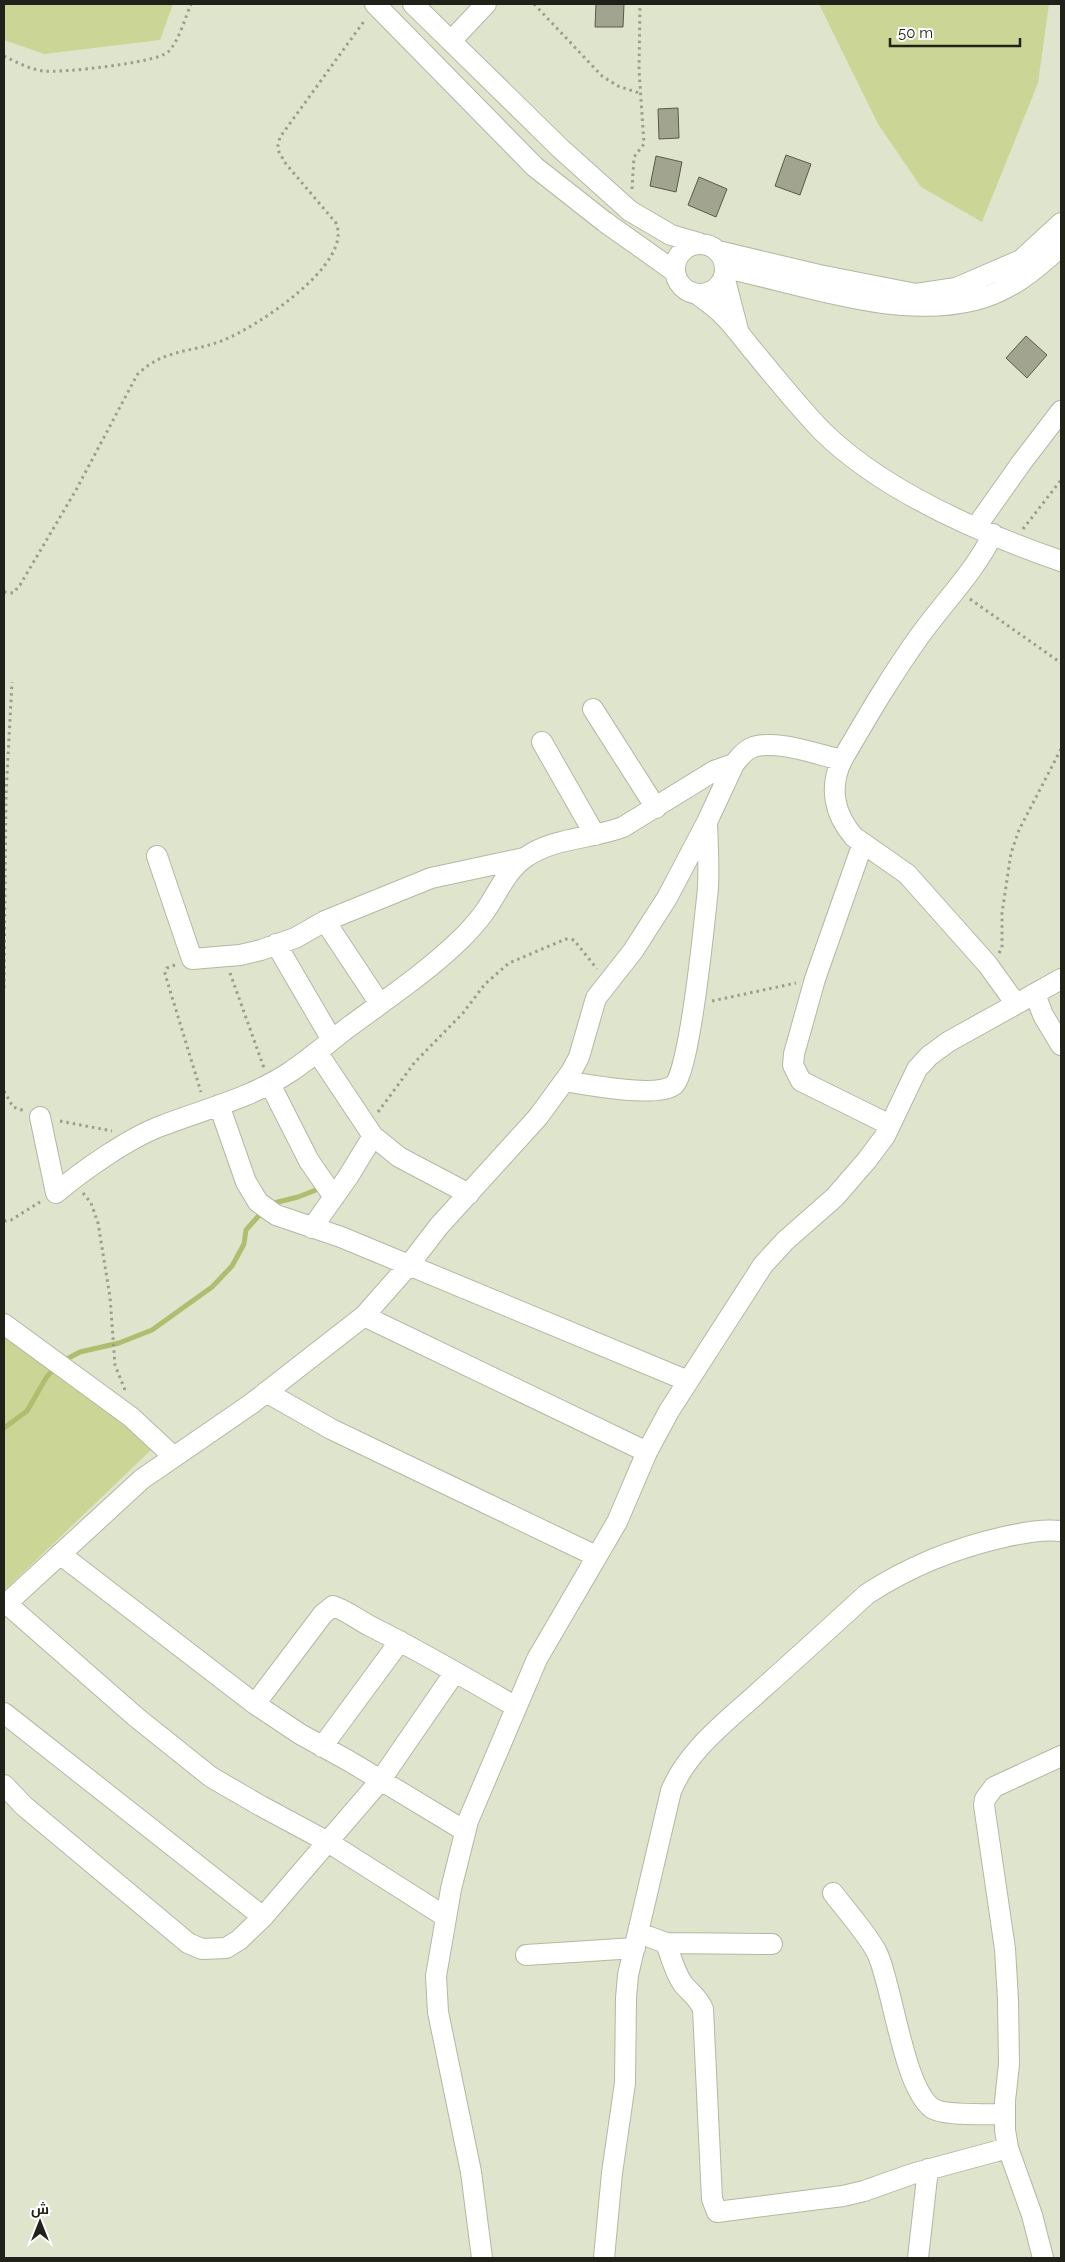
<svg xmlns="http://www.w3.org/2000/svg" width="1065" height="2262" font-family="Raleway,Cairo,sans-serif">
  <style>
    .green { fill: #cbd595 }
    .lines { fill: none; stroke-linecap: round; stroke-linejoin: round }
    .stream { stroke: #b1bd6e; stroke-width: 5 }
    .building { fill: #a1a58f; stroke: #585c47 }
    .minor-casing { stroke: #b4b8a1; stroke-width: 22 }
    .path { stroke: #9a9e8c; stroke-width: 3; stroke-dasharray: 2.5 4; stroke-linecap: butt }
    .minor { stroke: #fff; stroke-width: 20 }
  </style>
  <rect width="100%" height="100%" fill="#dfe4cc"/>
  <path class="green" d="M4 4H173L160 40 44 54 4 40Z
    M819 4H1049L1038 83 982 222 921 187 878 124Z
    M4 1334 154 1447 4 1591Z"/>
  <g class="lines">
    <path class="stream" d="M270 1204 298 1197 321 1188
      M63 1361 80 1352 119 1343 152 1330 212 1287 232 1266 244 1244 246 1230 263 1211
      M4 1428 27 1411 46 1378 56 1366"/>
  </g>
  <path class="building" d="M596 4H624L623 27H595Z
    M678 108 679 138 659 139 658 109Z
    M786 155 811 164 800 195 775 186Z
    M656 156 682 162 676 192 650 186Z
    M699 177 727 189 716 217 688 205Z
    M1026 336 1047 355 1027 378 1006 358Z"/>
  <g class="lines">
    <defs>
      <path id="minor" d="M375 4 535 167 605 222 674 271
        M413 4 560 148 630 211 671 235 699 243
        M451 41 486 4
        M675 269a25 25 0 1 1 50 0a25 25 0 1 1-50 0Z
        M718 251 819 275 916 294 956 288 1021 260 1061 223
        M725 268C803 284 896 320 975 300 1009 292 1037 269 1061 246
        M724 276 738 330
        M697 294C705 300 714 306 721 313 732 323 741 336 750 347 774 376 797 405 822 431 884 492 980 533 1061 561
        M976 527 1022 462 1061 411
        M993 534C975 571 945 601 921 634 892 674 867 717 842 760 829 787 834 814 854 837L907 874 988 965 1016 1004
        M593 709 656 808
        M542 742 595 835
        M863 843 815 979 794 1054 793 1065 801 1081 890 1125
        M157 856 192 959 240 955 261 950 295 938 325 921 431 878 524 858
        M325 921 380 1004
        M276 944 332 1040
        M1035 994 1043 1015 1061 1045
        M317 1052 373 1136 399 1157 469 1194
        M565 1081C587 1085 657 1098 674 1085 690 1071 705 917 708 888 709 867 708 845 707 824
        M270 1084 309 1161 334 1197
        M219 1105 246 1182 258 1202 276 1215 341 1237 688 1381
        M40 1117 56 1193C83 1170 129 1138 161 1126 205 1109 251 1098 290 1072 311 1058 330 1041 350 1026 388 998 427 972 461 939 468 932 477 922 483 914 498 894 505 871 526 857 555 837 592 839 623 827L714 771 734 764
        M312 1228 348 1177 373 1136
        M364 1316 647 1452
        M4 1324 131 1417 174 1457
        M266 1392 331 1429 596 1556
        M60 1554 255 1704 300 1734 349 1761 465 1831
        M7 1604 136 1717 211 1777 261 1806 328 1842 446 1917
        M4 1606 142 1479 251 1404 364 1316 409 1265 439 1226 538 1117 571 1072 579 1057 596 998 633 951 667 898 707 822 734 764C739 758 744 751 751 748 774 738 818 755 842 760
        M255 1704 323 1614 333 1606C346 1610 358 1620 370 1626 420 1651 468 1679 516 1707
        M4 1713 263 1917
        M322 1747 400 1641
        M4 1785 24 1806 188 1943 202 1949 226 1948 239 1940 263 1917 380 1781 455 1672
        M833 1893C844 1908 871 1938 878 1955 893 1990 904 2088 932 2108 943 2116 990 2114 1004 2114
        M639 1933 666 1943 772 1944
        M666 1943C671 1957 675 1973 683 1984 691 1994 697 1996 703 2009L712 2199 717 2212 843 2196 864 2191 912 2174 1008 2148
        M526 1955 635 1948
        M482 2258 471 2172 438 2012 436 1976 451 1889 468 1821 537 1659 617 1522 647 1452 669 1411 763 1265 785 1241 835 1197 867 1160 885 1136 917 1069 929 1056 948 1042 1061 979
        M604 2258 612 2173 625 2083 626 1998 628 1975 671 1791C688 1749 730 1719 762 1689 797 1658 832 1626 867 1594 910 1566 955 1548 1004 1537 1023 1533 1042 1529 1061 1531
        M918 2258 928 2169
        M1043 2258 1032 2215 1008 2148 1005 2130V2101L1009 2064 1008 2000 1005 1949 984 1805 985 1799 994 1787 1061 1756"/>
    </defs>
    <use href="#minor" class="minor-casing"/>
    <path class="path" d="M534 4 602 76 618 86 639 93
      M4 56C16 62 29 69 43 71 62 73 156 63 168 52 179 41 185 18 191 4
      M632 189 634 157 644 144 639 70 640 4
      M1023 529 1061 480
      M4 592 13 593 20 585 76 490 137 375C164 348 192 353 224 340 256 327 354 264 336 223L286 164 279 152 278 145 280 137 365 20
      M970 599 1061 663
      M999 953 1002 948V913L1011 853 1019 830 1061 749
      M175 965 167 968 165 974 201 1092
      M230 973 264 1068
      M4 988 6 794 12 682
      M712 1001 796 983
      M4 1091 13 1107 25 1111
      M378 1112 415 1062 463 1013 485 984 509 963 566 939 574 940 597 969
      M60 1121 112 1131
      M83 1193 91 1203 98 1223 110 1297 115 1365 125 1390
      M4 1221 11 1220 40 1202"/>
    <use href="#minor" class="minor"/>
  </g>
  <rect width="1065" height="2262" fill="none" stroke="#202119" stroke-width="10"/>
  <g transform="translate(40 2222)" stroke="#ffffff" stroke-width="4" paint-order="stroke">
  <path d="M0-4L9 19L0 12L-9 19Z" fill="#202119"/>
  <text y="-8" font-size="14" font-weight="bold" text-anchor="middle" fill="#202119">ش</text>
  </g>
  <path d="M890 38v8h130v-8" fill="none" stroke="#202119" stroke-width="2.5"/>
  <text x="898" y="38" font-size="15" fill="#202119" stroke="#ffffff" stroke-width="4" paint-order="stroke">50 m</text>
</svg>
